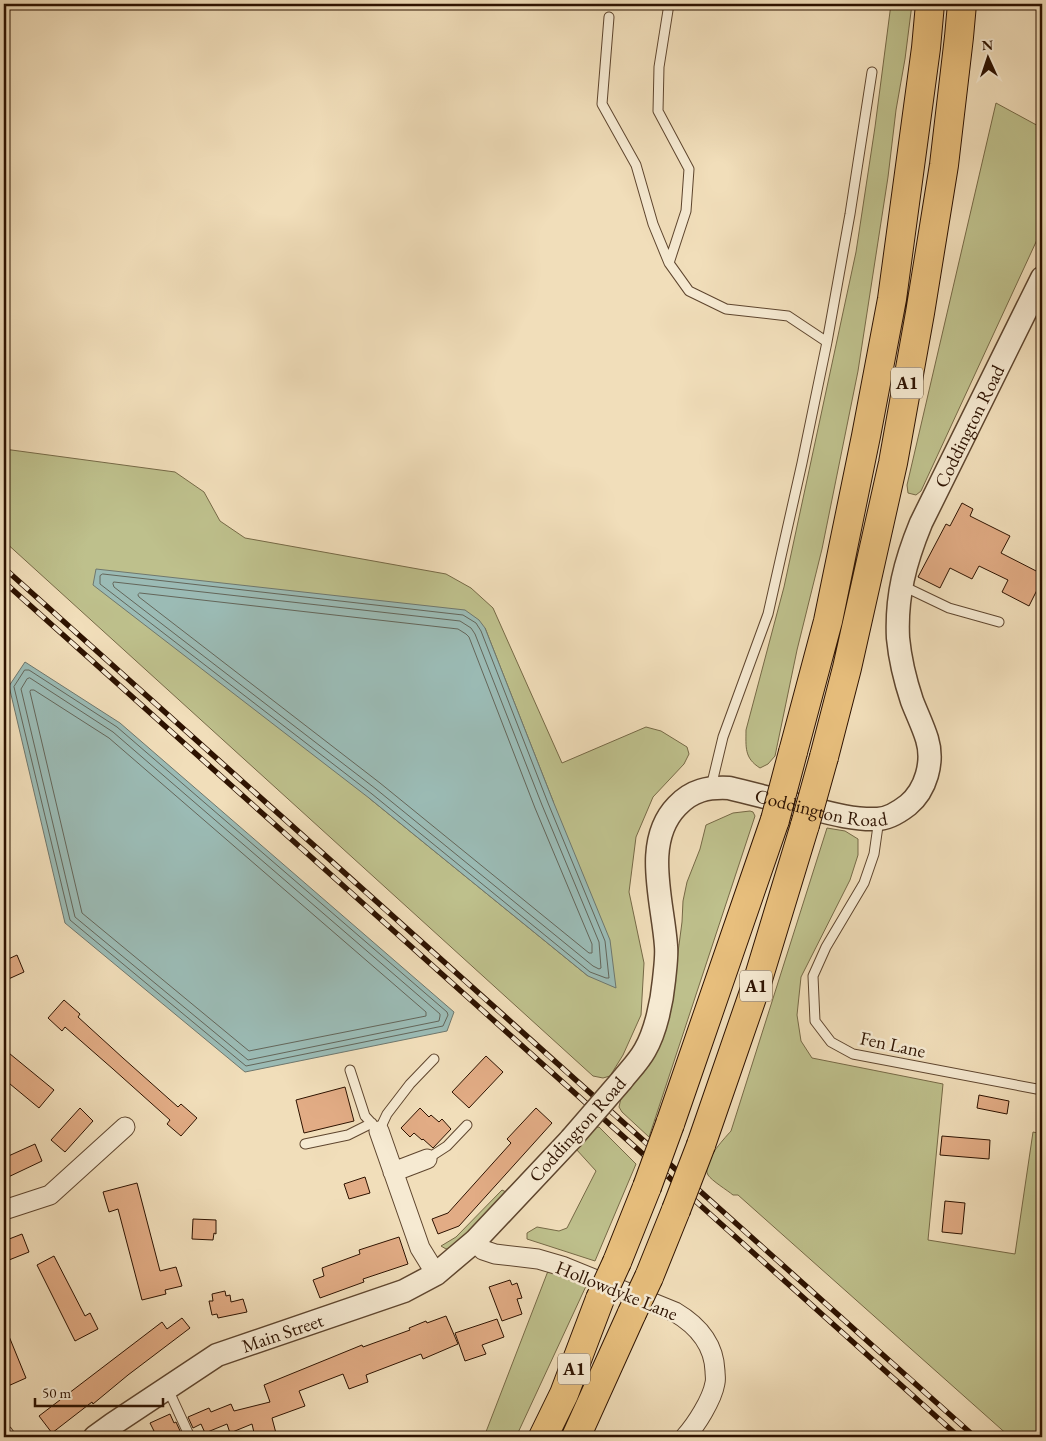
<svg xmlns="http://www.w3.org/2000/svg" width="1046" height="1441" font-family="'EB Garamond',serif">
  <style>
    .green { fill: #bec08c; stroke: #766946; fill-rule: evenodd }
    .water { fill: #9bbbb5; stroke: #6f776d }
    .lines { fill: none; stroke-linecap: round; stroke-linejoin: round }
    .shore { stroke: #64665a; stroke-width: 1 }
    .building { fill: #e2ac85; stroke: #2d1200 }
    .service-casing { stroke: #5e452e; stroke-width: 11 }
    .minor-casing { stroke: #5e452e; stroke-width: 21 }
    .tertiary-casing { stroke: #5e452e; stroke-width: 25 }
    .trunk-casing { stroke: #2d1200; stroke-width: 30 }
    .service { stroke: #f6ead2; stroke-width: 9 }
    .minor { stroke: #f6ead2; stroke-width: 19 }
    .tertiary { stroke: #f6ead2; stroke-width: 22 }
    .trunk { stroke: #e8bf7d; stroke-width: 28 }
    .rail-casing { stroke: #2d1200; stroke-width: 5.5 }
    .rail { stroke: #f6ead2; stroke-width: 4; stroke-dasharray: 11; stroke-linecap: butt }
    .tertiary-bridge-casing { stroke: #5e452e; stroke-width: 25; stroke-linecap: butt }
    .trunk-bridge-casing { stroke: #2d1200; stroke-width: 30; stroke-linecap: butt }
    .tertiary-bridge { stroke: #f6ead2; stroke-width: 22 }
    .trunk-bridge { stroke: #e8bf7d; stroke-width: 28 }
    .labels { text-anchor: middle; stroke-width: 5; stroke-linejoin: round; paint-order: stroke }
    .shield { fill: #f6ead2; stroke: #69533f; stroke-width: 1 }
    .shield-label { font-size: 18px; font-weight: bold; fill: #2d1200 }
    .street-label { font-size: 19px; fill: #2d1200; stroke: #f6ead2 }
  </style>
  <rect width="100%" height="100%" fill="#f1deba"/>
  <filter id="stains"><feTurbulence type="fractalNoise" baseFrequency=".004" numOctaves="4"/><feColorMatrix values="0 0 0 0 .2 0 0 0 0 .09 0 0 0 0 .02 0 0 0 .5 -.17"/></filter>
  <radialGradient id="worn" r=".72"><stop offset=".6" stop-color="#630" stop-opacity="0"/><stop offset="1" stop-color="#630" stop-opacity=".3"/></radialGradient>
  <path class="green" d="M891 4H912L905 59 896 110 888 177 858 371 822 549 797 650 775 756 768 764 760 768C744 758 746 747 746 730L784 587 856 252 875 127Z
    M996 103 1042 128V229L921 491 916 495 908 493 907 485Z
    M4 449 175 472 204 492 220 521 245 538 446 574 471 588 493 608 562 763 646 727 661 731 687 747 689 754 684 764 653 797 636 837 629 892 644 963 641 1015 623 1055 610 1076 603 1078 593 1076 4 541ZM485 628 553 801 588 976 369 798Z
    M750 811 753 812 755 816 649 1137 622 1112 619 1107 621 1098 633 1085 657 1048 670 1014 682 922 683 901 687 882 700 849 706 825 733 813Z
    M827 828 845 831 858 839V855L850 880 801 977 797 1015 801 1041 812 1058 943 1084 928 1240 1015 1254 1033 1132 1042 1134V1437H1010L738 1195H733C727 1190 712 1181 708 1175 701 1163 723 1140 731 1131Z
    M599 1127 636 1164 595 1261 527 1239V1233L537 1227 559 1231 567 1228 596 1171 576 1149 592 1128Z
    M502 1190 508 1193 454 1246 446 1249 441 1246 456 1237Z
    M548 1271 587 1284 516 1437H484Z"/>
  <path class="water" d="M96 569 465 610 479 620 485 628 553 801 610 940 616 988 588 976 369 798 93 585Z
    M25 662 120 723 454 1012 447 1031 245 1072 65 923 9 686Z"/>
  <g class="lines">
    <path class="shore" d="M103 574 463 615 476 623 481 631 548 803 605 941 609 978H606L590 972 372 794 100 584V576Z
      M114 582 460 621 471 628 475 634 542 805 599 942 601 968 599 969 593 966 376 789 114 587 113 584Z
      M140 593 458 629 466 634 469 637 535 808 592 944V953H589L380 783 139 597 138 595Z
      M25 670H29L117 727 447 1012 448 1015 443 1026 246 1066 70 920 14 687Z
      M30 678 113 732 440 1014V1016L439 1021 248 1060 75 917 21 689 27 679Z
      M31 690H34L109 738 426 1012V1016L249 1051 82 913 30 692Z"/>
  </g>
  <path class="building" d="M962 503 973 509 970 516 1010 536 1001 553 1042 574V580L1029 606 1002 592 1008 580 979 566 972 579 950 568 940 588 918 577 946 524 950 526Z
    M17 955 24 972 4 981V961Z
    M64 1000 80 1014 78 1017 123 1058 178 1107 181 1104 197 1118 181 1136 167 1124 170 1120 113 1069 65 1027 62 1031 48 1018Z
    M4 1049 54 1090 39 1108 4 1079Z
    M486 1056 503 1072 469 1108 452 1092Z
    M345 1087 354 1121 304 1133 296 1100Z
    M979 1095 1009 1101 1007 1114 977 1108Z
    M80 1108 93 1121 65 1152 51 1140Z
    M420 1108 429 1117 431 1115 439 1122 442 1119 451 1129 433 1148 423 1139 422 1140 414 1133 410 1137 401 1128Z
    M536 1108 552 1123 459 1226 438 1234 432 1219 448 1213 511 1143 507 1139Z
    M942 1136 990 1140 989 1159 940 1155Z
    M35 1144 42 1161 4 1179V1158Z
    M365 1177 370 1193 349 1199 344 1184Z
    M137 1183 160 1271 176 1267 182 1286 165 1290 166 1294 142 1300 118 1209 109 1212 103 1192Z
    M945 1201 965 1203 962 1234 942 1232Z
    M193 1219 216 1220V1234L214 1233 213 1240 192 1239Z
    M22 1234 29 1252 4 1262V1241Z
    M399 1237 408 1264 363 1279 364 1282 320 1298 313 1280 324 1276 322 1268 360 1254 359 1250Z
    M54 1256 85 1316 90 1313 98 1329 75 1341 37 1265Z
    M510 1280 512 1285 517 1283 522 1298 517 1299 522 1314 502 1321 489 1287Z
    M225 1291 226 1296 230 1295 231 1302 243 1299 247 1312 218 1318 217 1314 212 1315 209 1301H213L212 1294Z
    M446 1316 458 1344 423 1359 421 1354 366 1375 368 1382 349 1389 343 1374 299 1391 305 1406 272 1418 277 1437H255L252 1424 230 1433 227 1424 205 1433 201 1424 193 1428 188 1417 209 1408 211 1412 231 1404 234 1411 270 1402 264 1385 362 1345 363 1347 410 1330 409 1328 426 1321 427 1323Z
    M182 1318 190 1328 128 1375 93 1404 92 1402 52 1433 39 1416 162 1322 167 1329Z
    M497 1319 504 1337 482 1345 486 1354 465 1361 455 1333Z
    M4 1324 26 1378 8 1386 4 1376Z
    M170 1414 174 1423 176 1422 181 1433 179 1434 181 1437H140L154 1431 150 1423Z"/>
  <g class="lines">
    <defs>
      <path id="service" d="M669 4 659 67 658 111 689 169 686 211 669 263 689 291 726 309 788 316 827 342
        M609 17 602 104 636 165 653 224 669 263
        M903 586 949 608 999 622
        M711 787 723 737 768 614 802 463 827 342 850 214 872 72
        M879 819 874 854 864 883 826 947 813 976 815 1021 831 1042 853 1054 1042 1090
        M350 1070 365 1116 379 1131 387 1114 410 1084 434 1059
        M305 1144 348 1135 372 1123
        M427 1159 447 1146 467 1125
        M167 1387 190 1437"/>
      <path id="minor" d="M379 1131 420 1248 436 1274
        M393 1172 427 1159
        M4 1210 50 1195 125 1127
        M475 1241 483 1250 495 1254 538 1259 562 1266 675 1312C697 1325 714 1344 715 1371 715 1375 716 1379 715 1383 712 1400 696 1425 685 1437
        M4 1435 5 1437"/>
      <g id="tertiary">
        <path id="s1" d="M622 1080C630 1070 639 1061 645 1050 656 1031 662 1001 664 980 665 969 667 957 666 946 663 901 642 842 677 806 692 790 708 787 729 788 754 794 780 801 806 807 829 813 853 820 877 819 888 819 899 812 908 805 926 790 934 762 927 739 923 726 917 714 912 701 905 680 900 659 898 638 896 596 905 562 921 523L1042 278"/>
        <path id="s2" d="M95 1437 113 1424 217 1355 404 1291 436 1274 475 1241 571 1139"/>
      </g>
      <path id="trunk" d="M793 752 828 621 866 436 892 299 926 48 930 4
        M824 757 847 668 893 463 920 313 944 165 959 37 962 4
        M670 1124 775 820
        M701 1145 756 986 805 825
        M617 1262 647 1187
        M649 1277 676 1210
        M543 1437 564 1394 600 1299
        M576 1437 632 1313"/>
    </defs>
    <use href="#service" class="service-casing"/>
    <use href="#minor" class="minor-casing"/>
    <use href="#tertiary" class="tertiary-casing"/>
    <use href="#trunk" class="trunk-casing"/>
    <use href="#service" class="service"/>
    <use href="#minor" class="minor"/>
    <use href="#tertiary" class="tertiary"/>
    <use href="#trunk" class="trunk"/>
    <defs>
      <path id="rail" d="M4 568C328 858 651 1148 975 1437
        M4 582 959 1437"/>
    </defs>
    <use href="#rail" class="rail-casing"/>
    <use href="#rail" class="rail"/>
    <defs>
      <path id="tertiary-bridge" d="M571 1139 622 1080"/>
      <path id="trunk-bridge" d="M775 820 793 752
        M805 825 824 757
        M647 1187 670 1124
        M676 1210 701 1145
        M600 1299 617 1262
        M632 1313 649 1277"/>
    </defs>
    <use href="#tertiary-bridge" class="tertiary-bridge-casing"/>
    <use href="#trunk-bridge" class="trunk-bridge-casing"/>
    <use href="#tertiary-bridge" class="tertiary-bridge"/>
    <use href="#trunk-bridge" class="trunk-bridge"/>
  </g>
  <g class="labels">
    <g class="shield">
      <rect x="891" y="367.5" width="32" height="31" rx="4"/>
      <rect x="740" y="970.5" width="32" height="31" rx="4"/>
      <rect x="558" y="1353.5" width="32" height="31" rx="4"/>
    </g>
    <g class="shield-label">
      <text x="907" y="389">A1</text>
      <text x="756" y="992">A1</text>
      <text x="574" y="1375">A1</text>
    </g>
    <g class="street-label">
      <text dy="7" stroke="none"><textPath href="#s1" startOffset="938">Coddington Road</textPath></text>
      <text dy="7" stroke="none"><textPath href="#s1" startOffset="442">Coddington Road</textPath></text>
      <text transform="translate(893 1044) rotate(12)" y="7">Fen Lane</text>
      <text transform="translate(577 1129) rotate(-48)" y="7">Coddington Road</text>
      <text transform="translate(617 1290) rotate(22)" y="7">Hollowdyke Lane</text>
      <text dy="7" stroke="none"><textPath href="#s2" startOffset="216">Main Street</textPath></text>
    </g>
  </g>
  <rect width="1046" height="1441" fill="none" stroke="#f1deba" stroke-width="20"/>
  <rect x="5" y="5" width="1036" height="1431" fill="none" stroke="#2d1200" stroke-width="2.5"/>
  <rect x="10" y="10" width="1026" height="1421" fill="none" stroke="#2d1200"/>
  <g transform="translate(988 58) rotate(357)" stroke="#f6ead2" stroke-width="4" paint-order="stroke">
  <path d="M0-4L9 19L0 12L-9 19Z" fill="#2d1200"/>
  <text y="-8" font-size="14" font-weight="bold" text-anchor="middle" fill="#2d1200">N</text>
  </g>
  <path d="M35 1398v8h128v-8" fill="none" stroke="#2d1200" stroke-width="2.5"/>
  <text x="42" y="1398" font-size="15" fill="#2d1200" stroke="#f6ead2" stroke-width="4" paint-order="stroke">50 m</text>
  <rect width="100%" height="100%" filter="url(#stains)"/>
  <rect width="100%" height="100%" fill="url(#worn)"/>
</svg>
